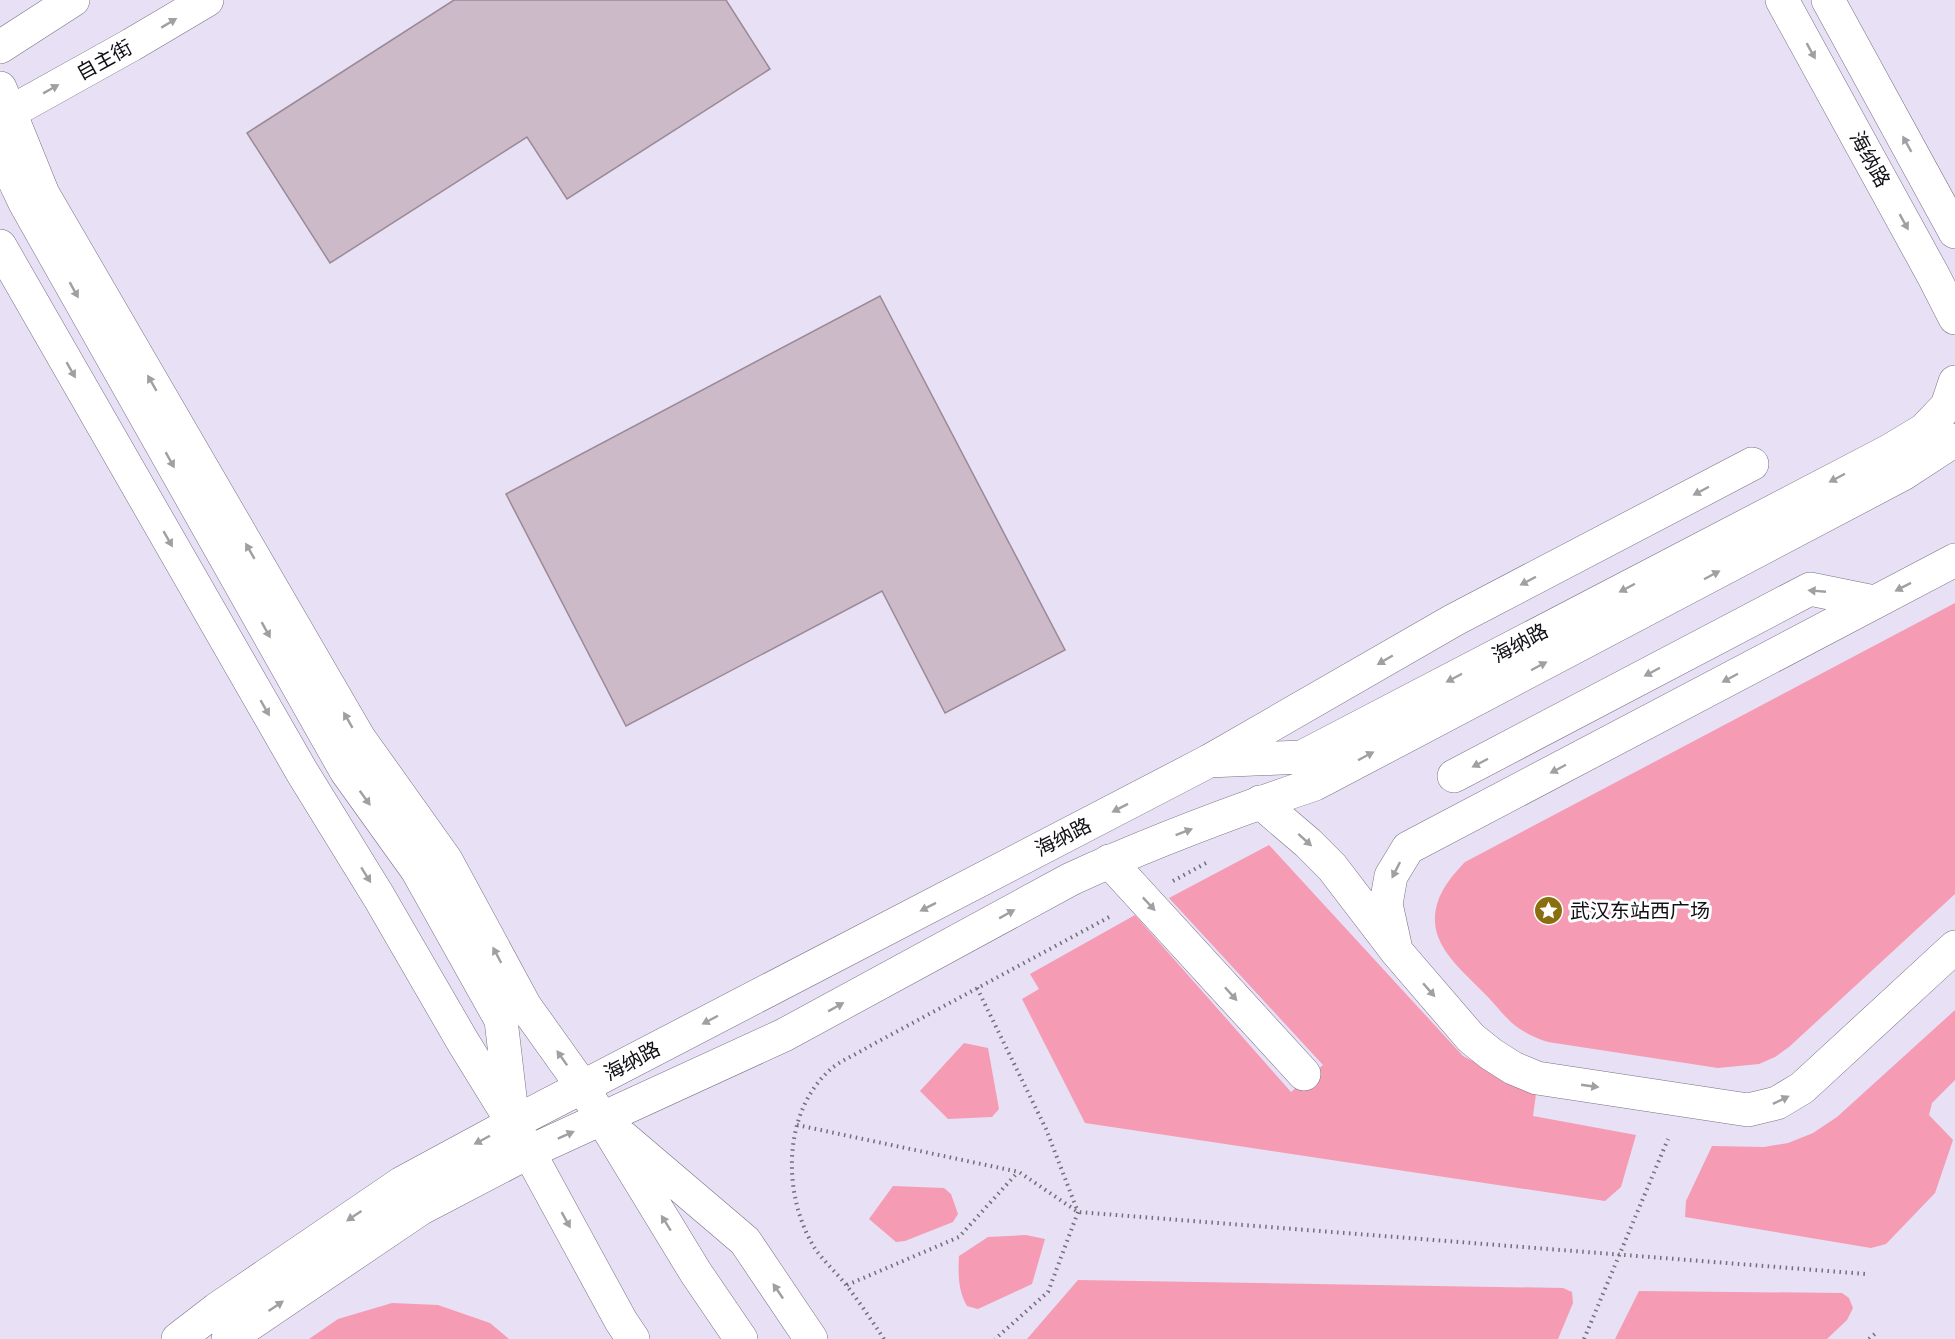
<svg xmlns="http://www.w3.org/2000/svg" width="1955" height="1339" font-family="'Roboto Serif','Noto Sans SC',serif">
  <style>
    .green { fill: #f59bb4 }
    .building { fill: #ccbac8; stroke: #9a8997; stroke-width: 1.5 }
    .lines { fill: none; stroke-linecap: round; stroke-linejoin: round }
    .minor-casing { stroke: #787183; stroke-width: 34 }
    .major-casing { stroke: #787183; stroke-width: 34 }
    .path { stroke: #736e7b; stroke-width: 4; stroke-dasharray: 1.5 4.5; stroke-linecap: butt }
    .minor { stroke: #fff; stroke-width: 33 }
    .major { stroke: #fff; stroke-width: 33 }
    .oneway { fill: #a09fa2 }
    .labels { text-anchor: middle; stroke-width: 6; stroke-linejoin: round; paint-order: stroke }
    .street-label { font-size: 20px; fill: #120f16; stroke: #fff }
    .poi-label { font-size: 20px; fill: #120f16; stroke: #fff; text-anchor: start }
  </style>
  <rect width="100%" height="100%" fill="#e8e0f4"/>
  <path class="green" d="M1955 603V894L1789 1047 1775 1057 1759 1064 1718 1068 1548 1042C1535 1038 1523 1032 1512 1023 1503 1015 1495 1004 1487 996 1468 976 1436 951 1435 922 1434 897 1449 879 1465 862Z
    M1269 845 1463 1056 1536 1094 1533 1116 1636 1135 1621 1187 1605 1201 1085 1123 1022 999 1039 989 1030 974 1135 915 1291 1092 1323 1065 1169 898Z
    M1955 1010V1080L1932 1103 1929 1115 1953 1140 1935 1193 1886 1244 1871 1248 1685 1217 1686 1201 1712 1146 1764 1147 1788 1143 1813 1133 1837 1117Z
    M964 1043 988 1048 999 1109 992 1117 948 1119 920 1091Z
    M893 1186 944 1188 951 1194 958 1214 953 1222 905 1241 896 1242 869 1219Z
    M1026 1235 1045 1239 1032 1284 978 1309 967 1306C958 1291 958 1273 959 1256L988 1237Z
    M1078 1280 1563 1288 1572 1292 1573 1303 1558 1339H1027Z
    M1639 1291 1842 1293 1849 1298 1853 1308 1847 1320 1827 1339H1615Z
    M392 1303 438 1305 490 1323 509 1339H309L338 1319Z"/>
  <path class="building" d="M454 0H726L770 69 567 199 527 137 330 263 247 133Z
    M880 296 1065 650 945 713 882 591 626 726 506 494Z"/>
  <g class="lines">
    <defs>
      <path id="minor" d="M0 47 73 0
        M0 118 131 45 207 0
        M0 150 25 203 346 771 417 870 501 1020 513 1123
        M1209 761 1454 620 1752 464
        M1454 776 1810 589 1874 602
        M1260 802 1308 843 1332 867 1397 952 1471 1038 1491 1054 1513 1068 1537 1078 1748 1110 1777 1103 1802 1088 1955 947
        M1109 861 1304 1074
        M1395 945 1386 904 1391 876 1408 848 1955 560"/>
      <path id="major" d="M1782 0 1933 275 1955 318
        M1828 0 1955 232
        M0 88 43 194 359 738 446 860 525 1006 582 1086 696 1273 741 1339
        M0 246 302 772 379 897 463 1042 513 1123 621 1321 633 1339
        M624 1138 745 1241 811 1339
        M178 1339 217 1309 402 1183 513 1123 1209 761 1302 757 1889 451 1924 430 1947 406 1955 382
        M228 1339 420 1209 529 1152 784 1035 1071 879C1150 843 1232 812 1315 784L1903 474 1955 440"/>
    </defs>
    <use href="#minor" class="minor-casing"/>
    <use href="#major" class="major-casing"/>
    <path class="path" d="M1173 881 1206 863
      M977 988 1046 1129 1078 1212 1048 1292 995 1339
      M797 1125 1019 1172 1078 1212 1866 1274
      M847 1285 959 1237 1018 1172
      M884 1339C872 1321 860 1303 847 1286 837 1273 823 1261 814 1247 782 1194 782 1111 832 1068 842 1060 857 1054 868 1047L1113 915
      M1584 1339 1668 1139
      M1869 1339 1876 1333"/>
    <use href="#minor" class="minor"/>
    <use href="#major" class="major"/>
  </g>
  <defs><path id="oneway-solid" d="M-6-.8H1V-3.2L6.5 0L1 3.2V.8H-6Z" transform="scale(1.5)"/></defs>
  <g class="oneway">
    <use href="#oneway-solid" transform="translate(169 23) rotate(-31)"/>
    <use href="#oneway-solid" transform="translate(1811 51) rotate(61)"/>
    <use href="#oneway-solid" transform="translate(51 89) rotate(-29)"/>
    <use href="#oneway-solid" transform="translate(1907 144) rotate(-119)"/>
    <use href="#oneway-solid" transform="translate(1904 222) rotate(61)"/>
    <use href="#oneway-solid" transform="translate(74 290) rotate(61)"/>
    <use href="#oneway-solid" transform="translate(71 370) rotate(60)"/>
    <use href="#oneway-solid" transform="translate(152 383) rotate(-120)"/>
    <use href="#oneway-solid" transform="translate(170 460) rotate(61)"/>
    <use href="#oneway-solid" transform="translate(1837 478) rotate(152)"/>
    <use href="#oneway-solid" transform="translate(1701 491) rotate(152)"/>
    <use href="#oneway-solid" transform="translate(168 539) rotate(60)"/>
    <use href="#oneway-solid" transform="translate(250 551) rotate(-120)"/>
    <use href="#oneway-solid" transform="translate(1712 575) rotate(-28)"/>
    <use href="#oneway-solid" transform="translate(1528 581) rotate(152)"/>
    <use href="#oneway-solid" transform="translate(1903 587) rotate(153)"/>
    <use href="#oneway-solid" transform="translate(1627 588) rotate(152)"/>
    <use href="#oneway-solid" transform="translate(1817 591) rotate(-175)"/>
    <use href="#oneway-solid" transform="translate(266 630) rotate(61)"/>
    <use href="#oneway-solid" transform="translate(1385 660) rotate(150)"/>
    <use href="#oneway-solid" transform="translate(1539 666) rotate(-28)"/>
    <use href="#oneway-solid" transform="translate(1652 672) rotate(152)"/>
    <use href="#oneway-solid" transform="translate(1454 678) rotate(152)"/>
    <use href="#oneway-solid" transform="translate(1730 678) rotate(152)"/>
    <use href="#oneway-solid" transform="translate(265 708) rotate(60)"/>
    <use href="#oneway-solid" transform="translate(348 720) rotate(-120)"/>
    <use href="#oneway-solid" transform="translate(1366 756) rotate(-28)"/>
    <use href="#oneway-solid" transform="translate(1480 763) rotate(152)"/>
    <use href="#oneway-solid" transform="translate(1558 769) rotate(152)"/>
    <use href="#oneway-solid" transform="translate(365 798) rotate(54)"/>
    <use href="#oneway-solid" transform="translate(1120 808) rotate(153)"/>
    <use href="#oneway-solid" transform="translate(1184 832) rotate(-21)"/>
    <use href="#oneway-solid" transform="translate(1305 840) rotate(42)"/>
    <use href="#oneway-solid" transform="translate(1396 870) rotate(117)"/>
    <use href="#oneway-solid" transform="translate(366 875) rotate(58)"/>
    <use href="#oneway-solid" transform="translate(1149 904) rotate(47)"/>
    <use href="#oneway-solid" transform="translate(928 907) rotate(153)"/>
    <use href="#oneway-solid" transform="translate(1007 914) rotate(-29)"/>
    <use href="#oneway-solid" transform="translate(497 955) rotate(-118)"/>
    <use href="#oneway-solid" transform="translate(1429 990) rotate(49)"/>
    <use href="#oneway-solid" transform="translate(1231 994) rotate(48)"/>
    <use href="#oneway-solid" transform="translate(836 1007) rotate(-29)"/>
    <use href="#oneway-solid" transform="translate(710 1020) rotate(152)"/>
    <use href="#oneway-solid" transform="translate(562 1058) rotate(-125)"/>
    <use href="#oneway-solid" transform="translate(1590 1086) rotate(8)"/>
    <use href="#oneway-solid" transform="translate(1781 1100) rotate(-26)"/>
    <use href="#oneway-solid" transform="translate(566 1135) rotate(-24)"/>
    <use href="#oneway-solid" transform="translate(482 1140) rotate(152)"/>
    <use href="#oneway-solid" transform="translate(354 1216) rotate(146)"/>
    <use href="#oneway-solid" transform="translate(566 1220) rotate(61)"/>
    <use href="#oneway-solid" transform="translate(666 1223) rotate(-122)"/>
    <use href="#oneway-solid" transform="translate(778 1291) rotate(-124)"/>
    <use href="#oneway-solid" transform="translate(276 1306) rotate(-34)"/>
  </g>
  <defs>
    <symbol id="sight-disc" viewBox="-11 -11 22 22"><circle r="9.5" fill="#8a6f11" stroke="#fff"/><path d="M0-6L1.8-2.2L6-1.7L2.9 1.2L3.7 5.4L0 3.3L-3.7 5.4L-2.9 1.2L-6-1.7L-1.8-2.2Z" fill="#fff"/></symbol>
  </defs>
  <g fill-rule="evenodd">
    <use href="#sight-disc" x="1532" y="894" width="33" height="33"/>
  </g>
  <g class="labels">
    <g class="street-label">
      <text transform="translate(104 60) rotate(-29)" y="7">自主街</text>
      <text transform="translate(1870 159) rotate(61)" y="7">海纳路</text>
      <text transform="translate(1520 643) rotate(-28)" y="7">海纳路</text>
      <text transform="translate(1063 837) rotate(-27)" y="7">海纳路</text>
      <text transform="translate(632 1061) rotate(-28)" y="7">海纳路</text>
    </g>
    <g class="poi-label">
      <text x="1570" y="918">武汉东站西广场</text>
    </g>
  </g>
</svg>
